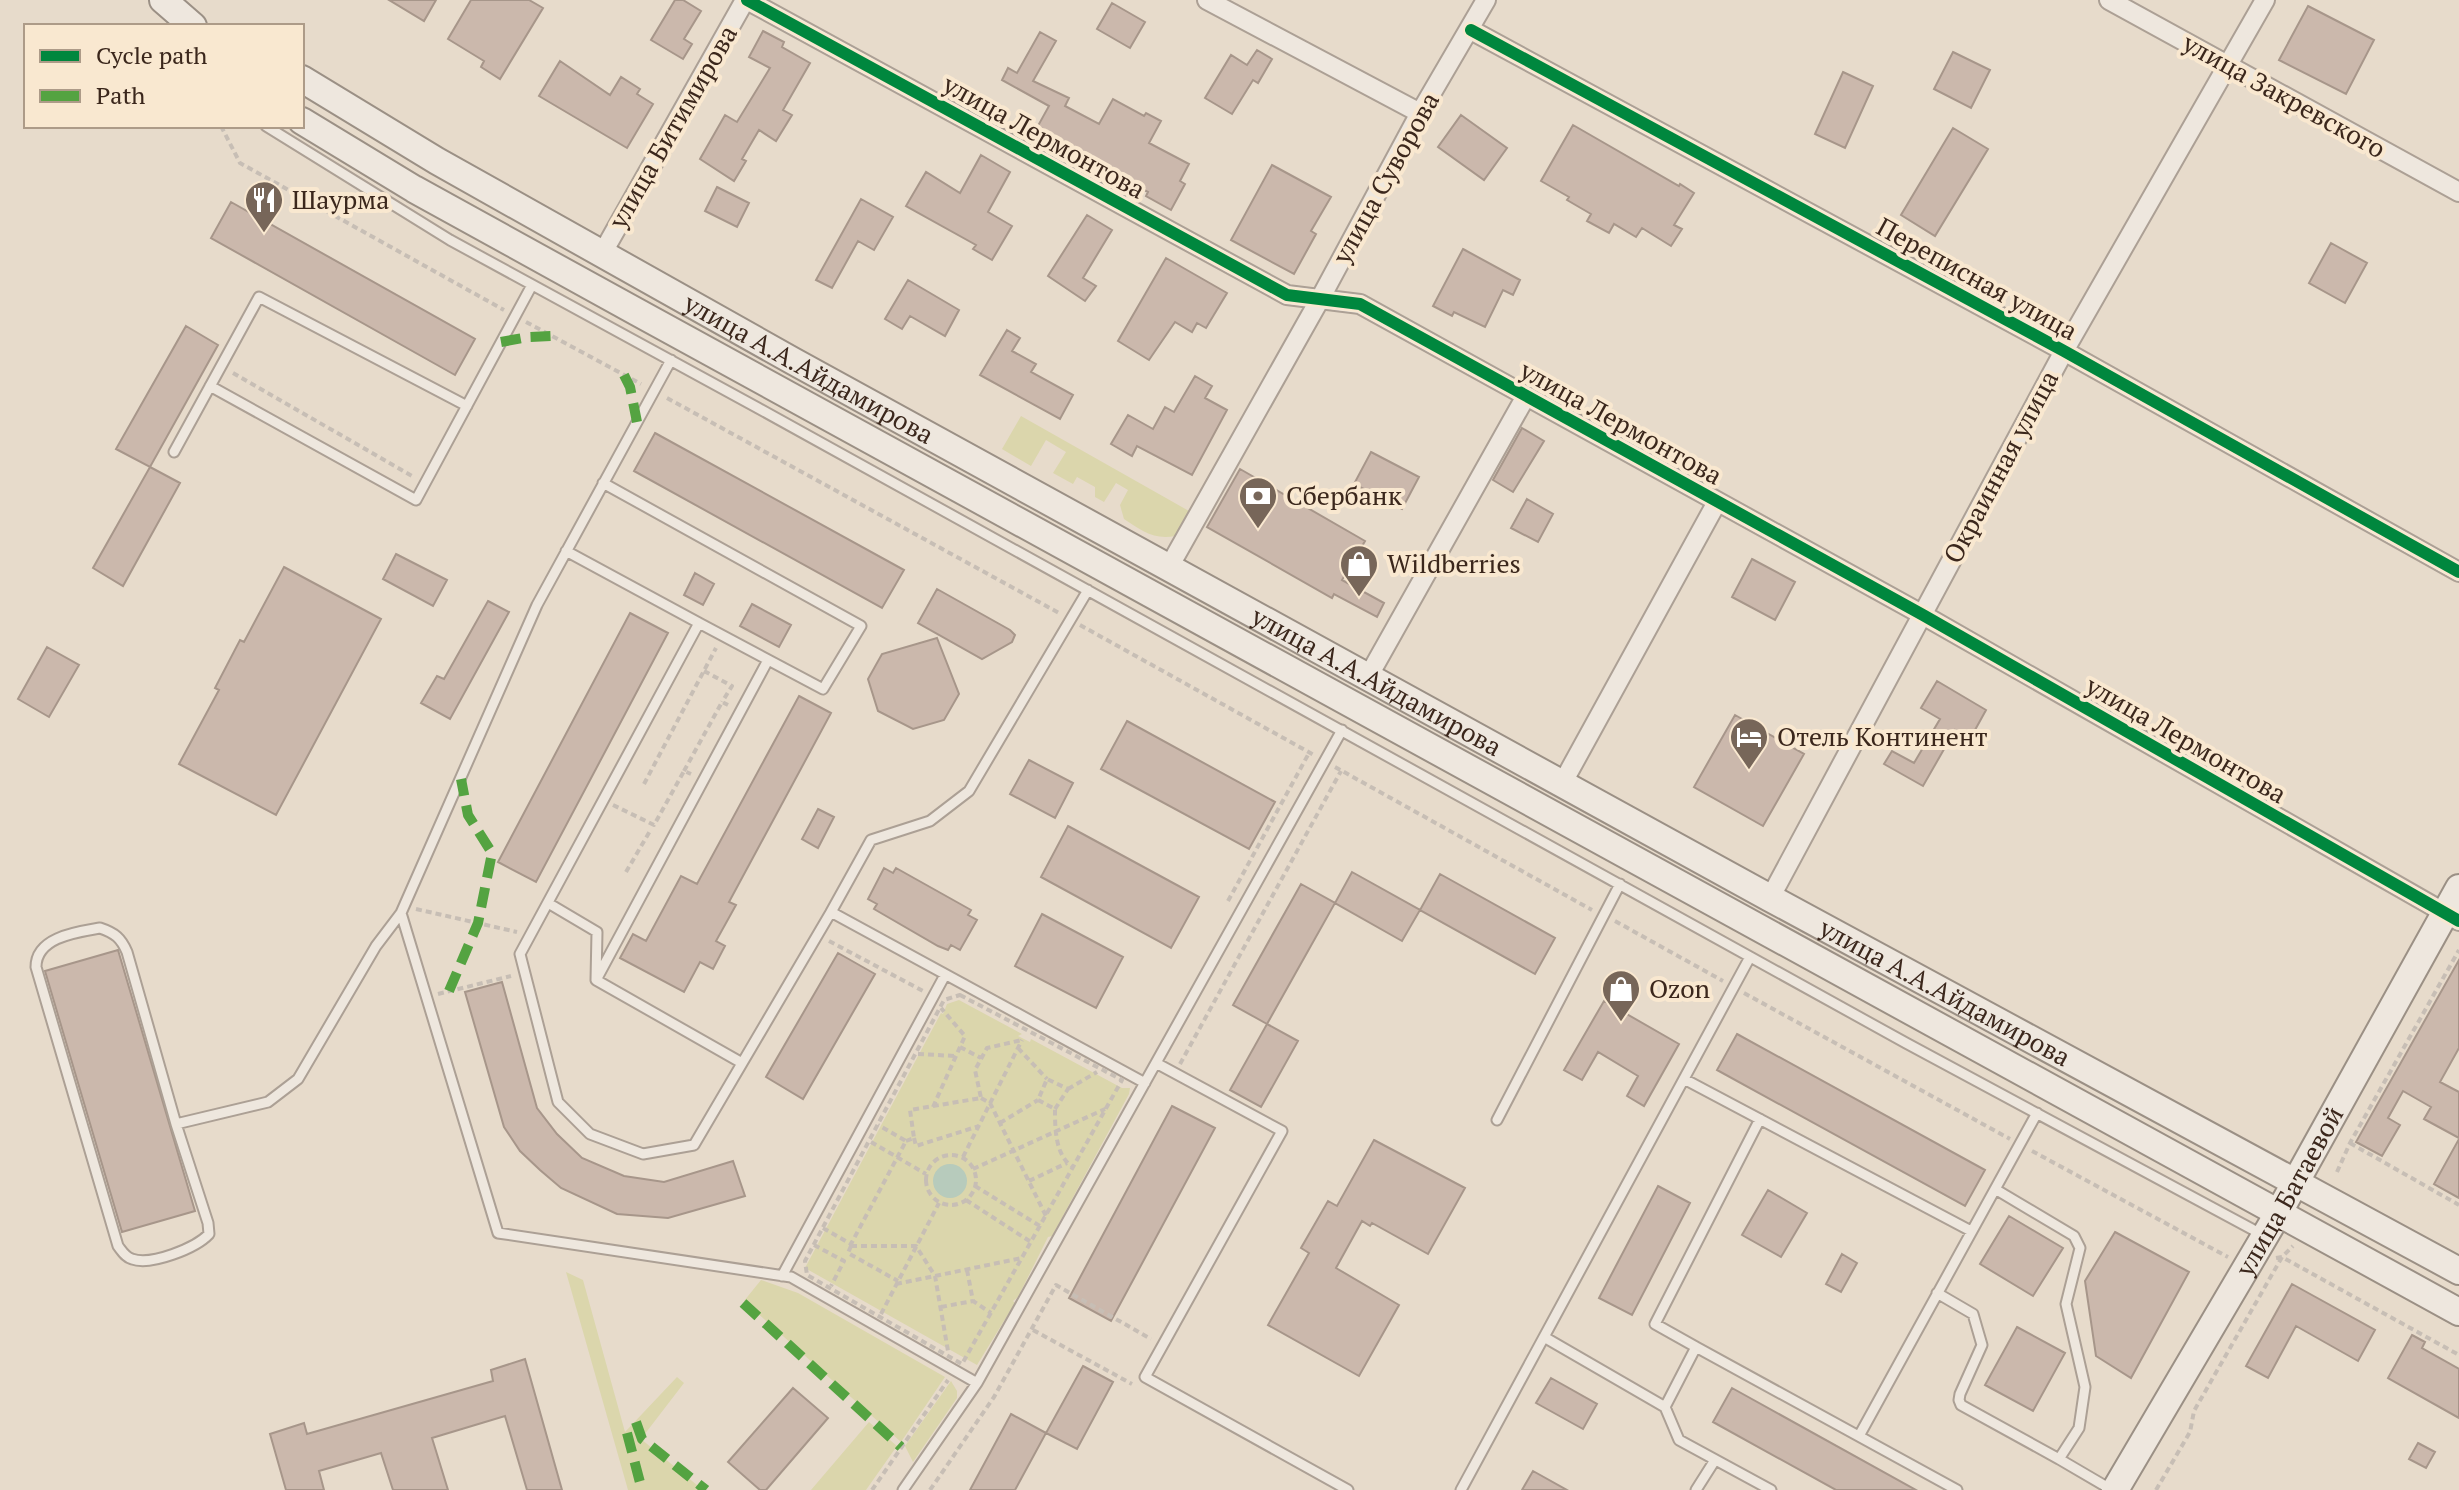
<svg xmlns="http://www.w3.org/2000/svg" width="2459" height="1490" font-family="'PT Serif',serif">
  <style>
    .green { fill: #dbd6ac }
    .water { fill: #b7cbbc }
    .building { fill: #cbb8ac; stroke: #a7968a; stroke-width: 2 }
    .lines { fill: none; stroke-linecap: round; stroke-linejoin: round }
    .service-casing { stroke: #aca095; stroke-width: 13 }
    .minor-casing { stroke: #aca095; stroke-width: 22 }
    .secondary-casing { stroke: #9b9085; stroke-width: 30 }
    .path { stroke: #c7beb5; stroke-width: 4; stroke-dasharray: 6 4; stroke-linecap: butt }
    .service { stroke: #eee7de; stroke-width: 9 }
    .minor { stroke: #eee7de; stroke-width: 18 }
    .secondary { stroke: #eee7de; stroke-width: 26 }
    .quiet { stroke: #54a341; stroke-width: 10; stroke-dasharray: 20 10; stroke-linecap: butt }
    .cycleway-casing { stroke: #f9e8d0; stroke-width: 17 }
    .cycleway { stroke: #00873e; stroke-width: 12 }
    .labels { text-anchor: middle; stroke-width: 8; stroke-linejoin: round; paint-order: stroke }
    .street-label { font-size: 26px; fill: #3b271c; stroke: #f9e8d0 }
    .poi-label { font-size: 26px; fill: #3b271c; stroke: #f9e8d0; text-anchor: start }
  </style>
  <rect width="100%" height="100%" fill="#e7dbcb"/>
  <path class="green" d="M1021 416 1189 511 1175 536C1153 540 1141 530 1124 519L1120 505 1128 490 1116 483 1104 502 1095 497V487L1077 477 1073 484 1053 473 1066 452 1046 440 1031 466 1002 449Z
    M959 1000 1022 1034 1018 1036 1030 1042 1031 1039 1122 1088H1130L1129 1094 1052 1236 1048 1237 1018 1297 1013 1301 1015 1303 977 1365 805 1268 941 1013 943 1014 947 1004Z
    M566 1272 583 1280 625 1432 677 1377 684 1383 641 1439 703 1490H628Z
    M761 1280 798 1293 945 1377 901 1442 744 1301Z
    M951 1381 957 1391V1398L913 1462 905 1446Z
    M869 1422 897 1446 866 1490H811Z"/>
  <path class="water" d="M933 1181a17 17 0 1 1 34 0a17 17 0 1 1-34 0Z"/>
  <path class="building" d="M389 0H436L424 21Z
    M471 0H529L543 8 500 79 481 67 484 61 448 39Z
    M675 0H683L701 11 684 39 692 44 683 59 651 40Z
    M1112 3 1145 22 1130 48 1097 29Z
    M2308 6 2374 40 2346 94 2279 60Z
    M763 31 784 42 782 47 810 63 783 110 792 115 776 141 759 130 742 159 746 161 734 181 700 159 725 115 737 122 770 68 749 57Z
    M1040 32 1056 41 1033 81 1069 98 1065 106 1099 124 1113 99 1144 116 1146 113 1161 121 1149 143 1189 164 1180 181 1185 184 1171 210 1146 196 1148 192 1034 133 1049 106 1002 80 1008 68 1017 73Z
    M1257 50 1272 59 1258 83 1253 80 1232 114 1205 98 1231 55 1247 65Z
    M1953 52 1990 70 1971 108 1934 89Z
    M560 61 610 95 621 77 640 89 637 94 653 104 627 148 539 96Z
    M1843 72 1873 86 1845 148 1815 134Z
    M1461 115 1507 148 1484 180 1438 147Z
    M1573 125 1679 186 1680 184 1694 193 1674 225 1682 229 1671 246 1642 228 1636 237 1614 224 1609 233 1587 221 1591 214 1567 200 1569 197 1541 181Z
    M1953 128 1988 149 1935 236 1901 215Z
    M981 155 1010 172 988 212 1012 226 992 260 973 249 976 245 906 206 926 172 960 193Z
    M1272 165 1331 197 1311 231 1316 234 1294 274 1231 240Z
    M717 187 749 203 737 227 705 211Z
    M861 199 893 217 874 250 858 241 832 288 816 280Z
    M231 202 475 339 455 375 211 238Z
    M1087 215 1112 230 1083 278 1096 286 1085 301 1048 276Z
    M2331 243 2367 263 2345 303 2309 283Z
    M1463 249 1520 280 1513 295 1503 290 1485 327 1454 312 1452 316 1433 306Z
    M1166 258 1227 293 1206 328 1197 323 1192 332 1175 322 1149 360 1118 341Z
    M908 280 959 310 945 336 910 316 902 329 885 319Z
    M186 326 218 345 150 467 116 449Z
    M1007 330 1020 338 1012 351 1036 364 1031 372 1073 395 1060 419 980 375Z
    M1195 376 1212 386 1205 398 1227 410 1192 475 1137 446 1132 456 1111 444 1128 415 1153 429 1165 407 1174 412Z
    M1522 428 1544 441 1513 492 1493 480Z
    M655 433 904 570 882 608 634 471Z
    M1371 452 1419 477 1402 509 1354 484Z
    M150 467 180 483 123 586 93 568Z
    M1240 469 1365 541 1342 580 1384 603 1377 617 1334 594 1332 598 1207 527Z
    M1527 499 1553 514 1538 542 1511 528Z
    M396 554 447 580 433 606 383 579Z
    M1752 559 1795 582 1775 620 1732 597Z
    M284 567 381 619 276 815 179 764 219 690 215 688 240 640 244 642Z
    M695 573 714 584 703 605 684 595Z
    M937 589 1010 630 1015 635 1012 642 982 659 918 623Z
    M488 601 509 612 450 719 421 703 437 676 444 679Z
    M752 604 791 625 779 647 740 626Z
    M630 613 668 633 536 882 498 862Z
    M937 638 959 694 944 720 913 729 878 711 868 679 882 654Z
    M47 647 79 665 49 717 18 699Z
    M1937 681 1986 710 1970 739 1955 730 1923 786 1884 764 1892 751 1914 763 1940 719 1921 708Z
    M799 696 831 713 729 902 736 905 716 941 725 946 713 969 700 962 684 992 620 958 633 934 646 941 681 876 697 884Z
    M1735 715 1804 754 1763 826 1694 787Z
    M1127 721 1275 802 1249 849 1101 769Z
    M1029 760 1073 783 1055 818 1010 794Z
    M818 809 834 817 818 848 802 839Z
    M1068 826 1199 897 1171 948 1041 877Z
    M884 868 893 873 896 868 971 910 968 915 977 920 960 950 951 945 948 950 938 946 874 909 877 904 868 899Z
    M1352 872 1420 910 1402 941 1335 903Z
    M1440 874 1555 938 1535 974 1420 910Z
    M1301 884 1335 903 1267 1024 1233 1005Z
    M1042 914 1123 957 1096 1008 1015 966Z
    M118 950 195 1211 122 1232 45 971Z
    M838 953 875 974 803 1099 766 1077Z
    M2459 960V1048L2440 1082 2459 1092V1138L2424 1119 2431 1107 2403 1091 2388 1118 2400 1125 2382 1156 2356 1142Z
    M502 982 537 1108 557 1134 582 1158 624 1176 664 1182 733 1161 745 1196 668 1218 617 1214 561 1188 540 1170 520 1151 504 1127 465 992Z
    M1604 1001 1679 1044 1644 1106 1627 1096 1638 1076 1598 1052 1582 1080 1564 1070Z
    M1267 1024 1298 1041 1261 1107 1230 1090Z
    M1737 1034 1985 1170 1965 1206 1717 1070Z
    M1172 1106 1215 1128 1111 1321 1069 1298Z
    M2459 1139V1198L2434 1184Z
    M1374 1140 1465 1188 1428 1254 1372 1223 1370 1226 1362 1221 1336 1268 1399 1305 1359 1376 1268 1325 1309 1253 1301 1248 1328 1201 1337 1206Z
    M1658 1186 1690 1203 1632 1315 1599 1298Z
    M1768 1190 1807 1213 1781 1257 1742 1235Z
    M2009 1216 2063 1248 2033 1296 1980 1264Z
    M2115 1232 2189 1272 2131 1378 2096 1356 2085 1281Z
    M1842 1254 1857 1263 1841 1292 1826 1284Z
    M2292 1284 2375 1330 2358 1361 2296 1326 2268 1378 2246 1366Z
    M2017 1327 2065 1353 2033 1411 1985 1385Z
    M2412 1335 2425 1342 2422 1348 2459 1369V1418L2388 1378Z
    M525 1359 562 1490H527L505 1416 432 1438 448 1490H393L381 1453 319 1471 324 1490H286L270 1434 304 1423 307 1434 493 1381 491 1370Z
    M1083 1366 1113 1382 1077 1449 1046 1433Z
    M1551 1378 1597 1404 1583 1429 1536 1403Z
    M793 1388 828 1418 766 1490H760L728 1462Z
    M1732 1388 1916 1490H1836L1713 1422Z
    M1011 1414 1046 1433 1015 1490H970Z
    M2418 1443 2435 1452 2426 1468 2409 1459Z
    M1533 1471 1567 1490H1522Z"/>
  <g class="lines">
    <defs>
      <path id="service" d="M266 126 450 240 758 408 1906 1043 2263 1235
        M671 360 537 605 401 913 498 1233 791 1277 977 1383
        M210 386 416 500 532 285
        M174 452 259 297 467 406
        M603 483 861 626 823 689 699 623
        M566 551 699 623 520 954 558 1102 590 1134 643 1154 694 1145 831 912
        M1088 590 969 791 930 821 871 840 831 912 1145 1083
        M548 903 597 932 596 980 742 1063
        M100 928C115 933 121 938 127 952L176 1124 208 1223 209 1234C196 1248 151 1266 132 1259 125 1257 122 1251 118 1246L36 967C36 937 77 932 100 928Z
        M596 980 768 660
        M1156 1063 1282 1131 1145 1377 1348 1490
        M1684 1079 1971 1231
        M1497 1120 1620 884
        M176 1124 268 1102 298 1079 376 946 401 913
        M1995 1189 2074 1236 2080 1248 2066 1304 2085 1387 2079 1428 2059 1459 2112 1490
        M782 1276 945 975
        M1937 1293 1973 1314 1982 1345 1960 1394 1959 1400 1961 1405 2059 1459
        M1544 1337 1665 1407 1679 1440 1771 1490
        M1696 1347 1655 1324 1760 1119
        M1665 1407 1696 1347 1957 1490
        M1859 1436 2037 1113
        M903 1490 977 1383 1342 730
        M1461 1490 1750 957
        M1696 1490 1715 1460"/>
      <path id="minor" d="M747 0 1287 295 1360 304 1923 615 2459 921
        M1207 0 1420 113
        M2109 0 2459 192
        M1471 30 2064 351 2459 572
        M602 254 745 0
        M1169 567 1320 299 1420 113 1486 0
        M1368 677 1526 396
        M1562 784 1717 502
        M1770 898 2064 351 2265 0"/>
      <g id="secondary">
        <path d="M163 0 193 26"/>
        <path id="s1" d="M302 79 437 161 793 361 1770 898 2459 1271"/>
        <path d="M302 121 414 189 637 312 2459 1312"/>
        <path id="s2" d="M2115 1490 2279 1212 2459 888"/>
      </g>
    </defs>
    <use href="#service" class="service-casing"/>
    <use href="#minor" class="minor-casing"/>
    <use href="#secondary" class="secondary-casing"/>
    <path class="path" d="M221 126 240 163 504 310
      M526 322 641 384
      M233 373 412 476
      M667 398 1059 613
      M1080 625 1314 755
      M704 671 732 686 722 702
      M1335 767 1592 910
      M684 771 722 702 728 705
      M644 784 716 648
      M613 805 654 825 684 771 691 774
      M626 872 650 831
      M1228 901 1309 753
      M416 909 517 932
      M1615 921 1723 981
      M829 941 923 991
      M1744 993 2010 1139
      M438 994 511 976
      M960 995 1122 1080 962 1364 807 1275 805 1261 944 1000Z
      M960 1047 981 1058
      M1018 1048 1047 1079
      M918 1054 955 1056
      M1180 1064 1341 771
      M1068 1089 1097 1072
      M981 1098 990 1103 1046 1216
      M933 1107 965 1036 941 1008
      M1055 1109 1068 1089 1047 1079 1038 1100 1055 1109C1055 1128 1055 1156 1073 1167
      M1000 1123 1038 1100
      M914 1138 916 1146 979 1126
      M906 1141 914 1138 910 1110 981 1098 975 1070 987 1048 1022 1040
      M871 1142 926 1174
      M2350 1143 2459 1205
      M2032 1151 2228 1257
      M926 1180a25 25 0 1 1 50 0a25 25 0 1 1-50 0Z
      M963 1157 1022 1040
      M973 1169 1105 1109
      M2337 1172 2350 1143 2459 950
      M1029 1181 1067 1163
      M975 1186 1040 1226
      M966 1200 1031 1242
      M823 1228 851 1244 906 1141 878 1125
      M814 1245 844 1261 831 1286
      M851 1246H916L935 1276 948 1351
      M851 1246 848 1253 898 1281
      M2276 1258 2282 1257 2459 1355
      M967 1270 973 1301 991 1313
      M896 1284 1022 1258
      M941 1307 973 1301
      M881 1314 939 1203
      M1033 1330 1132 1384
      M872 1490 948 1380
      M930 1490 994 1397 1056 1285 1151 1339
      M2156 1490 2190 1432 2194 1411 2282 1257 2293 1246"/>
    <use href="#service" class="service"/>
    <use href="#minor" class="minor"/>
    <use href="#secondary" class="secondary"/>
    <path class="quiet" d="M501 342 528 337 552 336
      M624 375 630 387 637 422
      M449 991 478 923 492 853 468 815 461 779
      M743 1303 901 1447
      M636 1422 642 1439 706 1490
      M627 1433 642 1490"/>
    <defs>
      <path id="cycleway" d="M747 0 1287 295 1360 304 1923 615 2459 921
        M1471 30 2064 351 2459 572"/>
    </defs>
    <use href="#cycleway" class="cycleway-casing"/>
    <use href="#cycleway" class="cycleway"/>
  </g>
  <defs>
    <symbol id="restaurant-pin" viewBox="-11 -11 22 30"><path d="M0 17L-7.5 6A9.5 9.5 0 1 1 7.5 6Z" fill="#776659" stroke="#f9e8d0"/><path d="M-5-6h1v4h1v-4h1v4h1v-4h1v5L-1.5 .5V6h-2V.5L-5-1ZM5-6V6H3V1.5H1.5Q1.5-4 5-6Z" fill="#fff"/></symbol>
    <symbol id="bank-pin" viewBox="-11 -11 22 30"><path d="M0 17L-7.5 6A9.5 9.5 0 1 1 7.5 6Z" fill="#776659" stroke="#f9e8d0"/><path d="M-6-4H6V4H-6ZM0-2.3a2.3 2.3 0 1 0 0 4.6a2.3 2.3 0 1 0 0-4.6Z" fill="#fff"/></symbol>
    <symbol id="shop-pin" viewBox="-11 -11 22 30"><path d="M0 17L-7.5 6A9.5 9.5 0 1 1 7.5 6Z" fill="#776659" stroke="#f9e8d0"/><path d="M-5-2.5h2.3a2.7 3.5 0 0 1 5.4 0H5L5.5 6h-11ZM-1.5-2.5h3a1.5 2.3 0 0 0-3 0Z" fill="#fff"/></symbol>
    <symbol id="hotel-pin" viewBox="-11 -11 22 30"><path d="M0 17L-7.5 6A9.5 9.5 0 1 1 7.5 6Z" fill="#776659" stroke="#f9e8d0"/><path d="M-6-4.5h1.5V1H6V5H4.5V3h-9V5H-6ZM-4 0a1.8 1.8 0 1 1 3.6 0ZM.5 0V-2.5h3Q6-2.5 6 0Z" fill="#fff"/></symbol>
  </defs>
  <g fill-rule="evenodd">
    <use href="#restaurant-pin" x="242" y="178" width="44" height="60"/>
    <use href="#bank-pin" x="1236" y="474" width="44" height="60"/>
    <use href="#shop-pin" x="1337" y="542" width="44" height="60"/>
    <use href="#hotel-pin" x="1727" y="715" width="44" height="60"/>
    <use href="#shop-pin" x="1599" y="967" width="44" height="60"/>
  </g>
  <g class="labels">
    <g class="street-label">
      <text transform="translate(2284 96) rotate(29)" y="9">улица Закревского</text>
      <text transform="translate(673 127) rotate(-60)" y="9">улица Битимирова</text>
      <text transform="translate(1044 137) rotate(29)" y="9">улица Лермонтова</text>
      <text transform="translate(1386 178) rotate(-61)" y="9">улица Суворова</text>
      <text transform="translate(1977 279) rotate(29)" y="9">Переписная улица</text>
      <text dy="9" stroke="none"><textPath href="#s1" startOffset="584">улица А.А.Айдамирова</textPath></text>
      <text transform="translate(1621 423) rotate(29)" y="9">улица Лермонтова</text>
      <text transform="translate(2001 467) rotate(-62)" y="9">Окраинная улица</text>
      <text dy="9" stroke="none"><textPath href="#s1" startOffset="1232">улица А.А.Айдамирова</textPath></text>
      <text transform="translate(2186 740) rotate(30)" y="9">улица Лермонтова</text>
      <text dy="9" stroke="none"><textPath href="#s1" startOffset="1880">улица А.А.Айдамирова</textPath></text>
      <text dy="9" stroke="none"><textPath href="#s2" startOffset="346">улица Батаевой</textPath></text>
    </g>
    <g class="poi-label">
      <text x="292" y="209">Шаурма</text>
      <text x="1286" y="505">Сбербанк</text>
      <text x="1387" y="573">Wildberries</text>
      <text x="1777" y="746">Отель Континент</text>
      <text x="1649" y="998">Ozon</text>
    </g>
  </g>
  <rect x="24" y="24" width="280" height="104" fill="#f9e8d0" stroke="#ad9b88" stroke-width="2"/>
  <rect x="40" y="50" width="40" height="12" fill="#00873e" stroke="#ad9b88" stroke-width="2"/>
  <text x="96" y="64" font-size="24" fill="#3b271c">Cycle path</text>
  <rect x="40" y="90" width="40" height="12" fill="#54a341" stroke="#ad9b88" stroke-width="2"/>
  <text x="96" y="104" font-size="24" fill="#3b271c">Path</text>
</svg>
